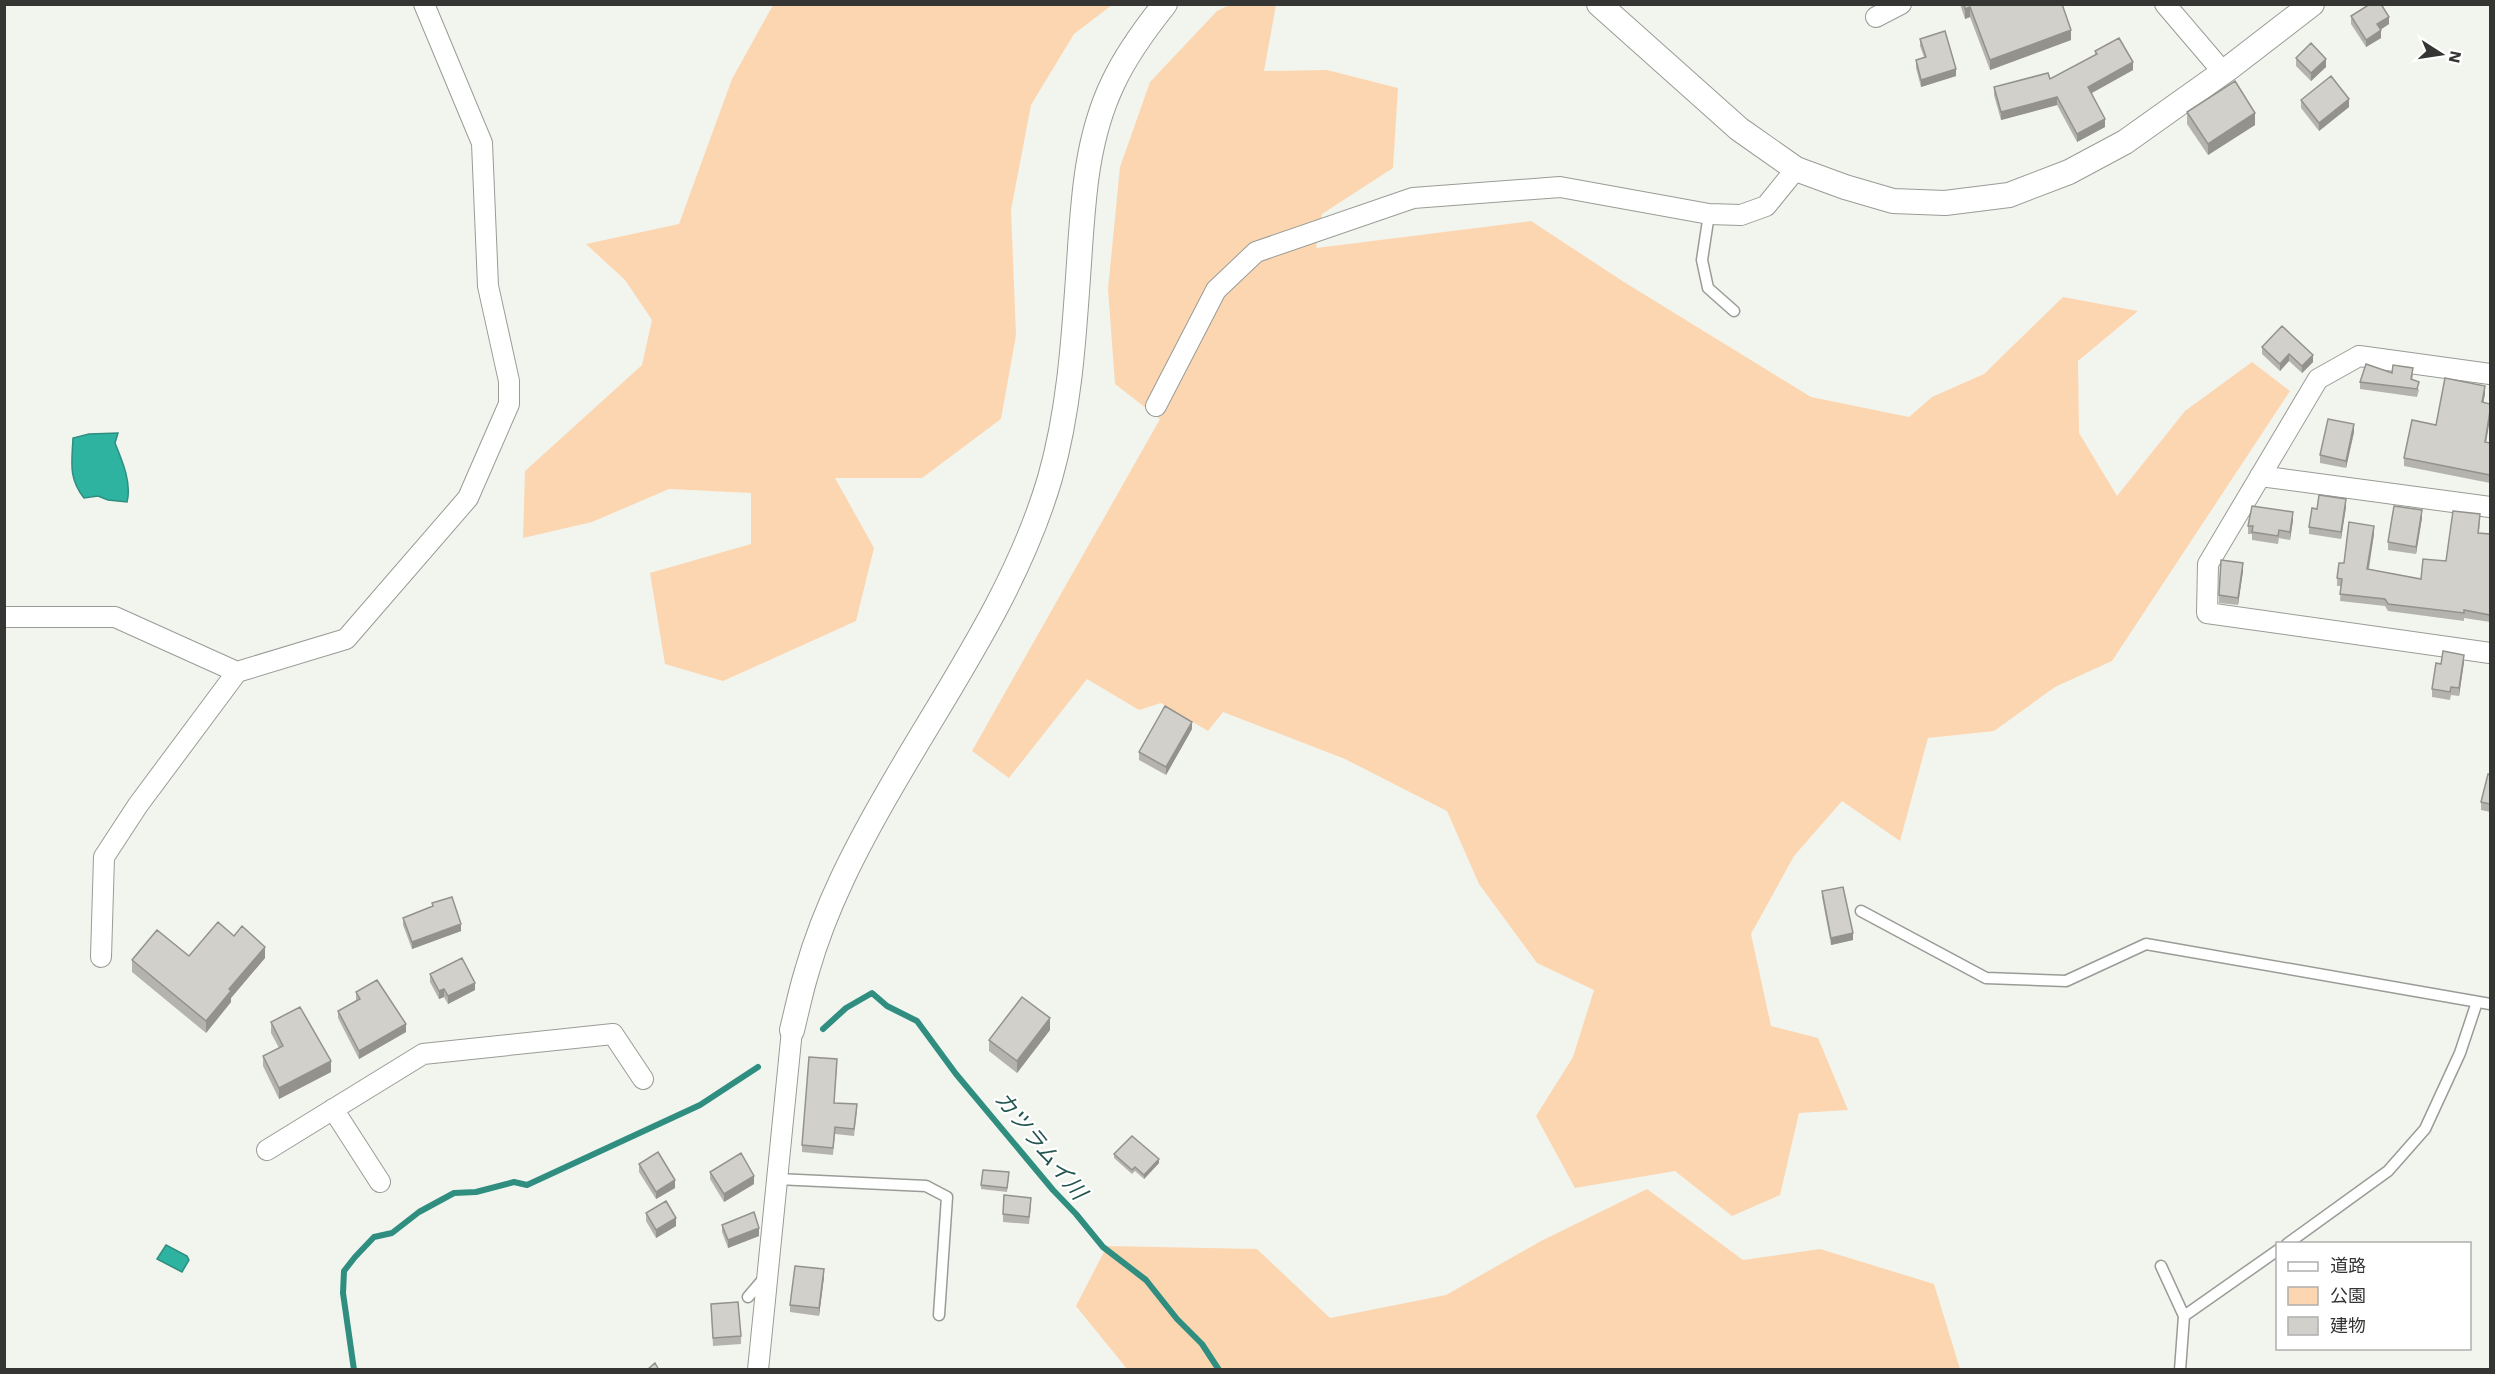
<svg xmlns="http://www.w3.org/2000/svg" width="2495" height="1374" font-family="'Work Sans','Noto Sans JP',sans-serif">
  <style>
    .green { fill: #fcd6b1 }
    .water { fill: #2eb3a1; stroke: #308e80; stroke-width: 1.5 }
    .lines { fill: none; stroke-linecap: round; stroke-linejoin: round }
    .stream { stroke: #308e80; stroke-width: 6 }
    .service-casing { stroke: #999c96; stroke-width: 13 }
    .minor-casing { stroke: #999c96; stroke-width: 22 }
    .tertiary-casing { stroke: #999c96; stroke-width: 26 }
    .service { stroke: #fff; stroke-width: 10 }
    .minor { stroke: #fff; stroke-width: 20 }
    .tertiary { stroke: #fff; stroke-width: 24 }
    .wall { fill: #b5b3ae }
    .shaded-wall { fill: #93928d }
    .building { fill: #d2d0ca; stroke: #93928d; stroke-width: 1.5 }
    .labels { text-anchor: middle; stroke-width: 4.5; stroke-linejoin: round; paint-order: stroke }
    .water-label { font-size: 22px; font-style: italic; fill: #20544d; stroke: #fff }
  </style>
  <rect width="100%" height="100%" fill="#f2f5ee"/>
  <path class="green" d="M773 5H1112L1074 34 1031 105 1011 210 1016 335 1001 419 922 478H835L874 548 856 621 723 681 665 664 650 573 751 544V493L669 489 592 522 523 538 525 471 642 365 652 320 625 280 586 244 679 224 732 79Z
    M1229 5H1276L1264 71 1327 70 1398 88 1393 168 1322 214 1316 248 1531 221 1624 282 1811 397 1909 417 1932 397 1984 374 2063 297 2138 311 2078 361 2079 433 2117 496 2185 411 2252 362 2290 391 2112 661 2055 687 1994 731 1928 738 1900 841 1842 801 1794 856 1751 934 1771 1026 1818 1038 1848 1110 1799 1113 1780 1195 1732 1216 1675 1171 1575 1188 1536 1116 1573 1057 1594 990 1537 963 1479 884 1447 811 1345 759 1223 712 1208 731 1161 703 1139 710 1087 679 1009 778 972 751 1160 419 1115 384 1108 289 1120 167 1150 82 1217 11Z
    M1647 1189 1743 1260 1820 1249 1934 1284 1960 1369H1127L1076 1306 1107 1246 1257 1249 1330 1318 1446 1295 1541 1241Z"/>
  <path class="water" d="M118 433 115 443C122 460 132 483 127 502L108 500 98 496 84 498C68 478 72 462 73 438L89 434Z
    M166 1245 187 1256 189 1260 182 1272 157 1259Z"/>
  <g class="lines">
    <path class="stream" d="M823 1029 846 1008 872 993 887 1006 917 1021 956 1074 1053 1190 1076 1214 1103 1247 1146 1280 1177 1319 1202 1344 1219 1370
      M354 1370 343 1293 344 1271 355 1257 374 1237 392 1233 419 1212 454 1193 476 1192 514 1182 527 1185 700 1105 758 1067"/>
    <defs>
      <path id="service" d="M1709 214 1702 260 1708 288 1734 311
        M1861 911 1986 978 2066 981 2146 944 2490 1004
        M777 1179 926 1186 947 1197 939 1315
        M2287 1244 2388 1171 2425 1129 2460 1053 2477 1002
        M2161 1266 2184 1316 2180 1370
        M748 1297 765 1277
        M2184 1316 2278 1250"/>
      <path id="minor" d="M2165 4 2223 72
        M1876 17 1901 4
        M2490 374 2359 356 2318 379 2208 564 2207 613 2490 653
        M1156 406 1216 290 1256 252 1413 198 1560 187 1709 214 1741 215 1766 206 1796 169
        M2260 476 2490 507
        M4 617H115L237 672
        M101 957 104 857 138 805 237 672 346 639 468 498 509 404V381L488 286 482 143 424 4
        M333 1109 380 1182
        M267 1150 423 1054 613 1034 643 1079
        M758 1370 792 1030"/>
      <path id="tertiary" d="M1599 4 1739 129 1796 169 1845 187 1893 201 1945 203 2009 195 2069 172 2125 142 2229 68 2312 4
        M792 1030C797 1010 801 990 807 971 825 907 857 846 890 789 948 688 1017 591 1050 478 1070 408 1074 335 1079 263 1083 202 1086 139 1113 83 1126 55 1145 29 1165 4"/>
    </defs>
    <use href="#service" class="service-casing"/>
    <use href="#minor" class="minor-casing"/>
    <use href="#tertiary" class="tertiary-casing"/>
    <use href="#service" class="service"/>
    <use href="#minor" class="minor"/>
    <use href="#tertiary" class="tertiary"/>
  </g>
  <path class="wall" d="M1960 4H2062L2071 40 1990 70 1970 17 1965 19Z
    M2351 16 2389 24 2381 29V38L2366 47 2351 24Z
    M1920 39 1956 76 1921 87 1916 68V60L1924 57 1920 46Z
    M2095 51 2133 70 2092 93 2105 127 2077 142 2057 105 2001 120 1994 95V87L2050 79 2095 55Z
    M2296 58 2326 67 2311 81 2296 66Z
    M2301 100 2349 107 2319 131 2301 108Z
    M2187 112 2255 125 2208 155 2187 124Z
    M2262 347 2313 355V362L2302 373 2289 361 2280 371 2262 354Z
    M2392 373 2413 375 2412 380 2419 390 2417 397 2360 389V382Z
    M2485 394 2483 403 2486 442 2490 443V483L2404 466V458L2436 425Z
    M2354 432 2346 468 2320 463V455Z
    M2346 507 2341 539 2309 534V527L2317 509Z
    M2422 518 2416 554 2388 550V542Z
    M2293 520 2290 540 2279 538 2278 544 2252 540V534H2248V526Z
    M2480 522 2479 533 2490 534V622L2464 618V621L2388 611 2385 606 2340 601 2341 586H2337V578L2344 563 2374 534 2369 569 2421 579 2446 561Z
    M2243 571 2238 605 2219 603V595Z
    M2464 662 2459 696 2451 695 2450 700 2432 697V689L2441 664Z
    M1192 729 1166 775 1139 760V752Z
    M2490 775V812L2481 810V802Z
    M1822 891 1853 940 1831 945 1822 897Z
    M432 903 461 931 412 949 403 925V918L432 907Z
    M234 936 265 958 231 998V1002L206 1033 132 972V960L189 956Z
    M430 974 475 990 448 1004 444 997 439 999 430 982Z
    M356 992 406 1032 359 1059 338 1018V1011L356 1000Z
    M271 1022 331 1072 279 1099 263 1066V1056L279 1048 271 1033Z
    M1050 1030 1017 1073 989 1051V1040Z
    M837 1066 834 1103 857 1111 854 1136 835 1134 833 1155 802 1152V1145Z
    M1114 1154 1159 1163 1144 1179 1135 1171 1132 1174 1114 1158Z
    M639 1164 675 1188 656 1199 639 1172Z
    M710 1172 754 1184 724 1202 710 1179Z
    M1009 1176 1007 1192 981 1189V1185Z
    M1031 1206 1029 1224 1003 1222V1214Z
    M646 1213 676 1226 656 1238 646 1221Z
    M722 1225 759 1236 728 1248 722 1232Z
    M824 1277 819 1316 790 1312V1305Z
    M711 1304 741 1336V1344L713 1346Z"/>
  <path class="shaded-wall" d="M1970 7V17L1965 19V9Z
    M2389 17V24L2377 32V24Z
    M2071 30V40L1990 70V60Z
    M2381 30V38L2366 47V40Z
    M2326 59V67L2311 81V73Z
    M2133 62V70L2088 95V87Z
    M1956 69V76L1921 87V80Z
    M2057 97V105L2001 120V112Z
    M2349 99V107L2319 131V123Z
    M2255 113V125L2208 155V144Z
    M2105 119V127L2077 142V134Z
    M2289 354V361L2280 371V364Z
    M2313 355V362L2302 373V366Z
    M2485 386V394L2482 410V402Z
    M2490 411V419L2485 449V442Z
    M2354 424V432L2346 468V461Z
    M2346 499V507L2341 539V532Z
    M2422 510V518L2416 554V547Z
    M2293 512V520L2290 540V532Z
    M2374 526V534L2367 577V569Z
    M2243 563V571L2238 605V598Z
    M2464 655V662L2459 696V688Z
    M1192 722V729L1166 775V767Z
    M461 924V931L412 949V942Z
    M1853 933V940L1831 945V938Z
    M265 947V958L231 998V1002L206 1033V1021L229 989Z
    M475 983V990L448 1004V996Z
    M444 989V997L439 999V991Z
    M1050 1018V1030L1017 1073V1061Z
    M406 1024V1032L359 1059V1051Z
    M331 1061V1072L279 1099V1088Z
    M1159 1159V1163L1144 1179V1175Z
    M754 1176V1184L724 1202V1194Z
    M675 1180V1188L656 1199V1192Z
    M676 1218V1226L656 1238V1230Z
    M759 1228V1236L728 1248V1240Z
    M824 1269V1277L819 1316V1308Z"/>
  <path class="building" d="M1964 4H2062L2071 30 1990 60 1970 7 1965 9Z
    M2370 4H2381L2389 17 2377 24 2381 30 2366 40 2351 16Z
    M1945 31 1956 69 1921 80 1916 60 1926 57 1920 39Z
    M2119 38 2133 62 2088 87 2105 119 2077 134 2057 97 2001 112 1994 87 2048 73 2050 79 2097 54 2095 51Z
    M2311 43 2326 59 2311 73 2296 58Z
    M2331 76 2349 99 2319 123 2301 100Z
    M2235 81 2255 113 2208 144 2187 112Z
    M2282 326 2313 355 2302 366 2289 354 2280 364 2262 347Z
    M2366 364 2392 373 2393 365 2413 368 2411 379 2419 382 2417 389 2360 382Z
    M2445 378 2485 386 2482 402 2490 404V411L2485 442 2490 443V475L2404 458 2412 420 2436 425Z
    M2328 419 2354 424 2346 461 2320 455Z
    M2319 495 2346 499 2341 532 2309 527 2312 508 2317 509Z
    M2252 506 2293 512 2290 532 2279 530 2278 536 2252 532 2253 526H2248Z
    M2394 506 2422 510 2416 547 2388 542Z
    M2453 511 2480 514 2478 533 2490 534V615L2464 610V613L2388 604 2385 599 2340 594 2342 579 2337 578 2339 563H2344L2349 522 2374 526 2367 569 2421 579 2423 559 2446 561Z
    M2221 560 2243 563 2238 598 2219 595Z
    M2443 651 2464 655 2459 688 2451 687 2450 692 2432 689 2436 663 2441 664Z
    M1165 706 1192 722 1166 767 1139 752Z
    M2488 774 2490 775V804L2481 802Z
    M1843 887 1853 933 1831 938 1822 891Z
    M452 897 461 924 412 942 403 918 433 906 432 903Z
    M218 922 234 936 242 926 265 947 229 989 231 991 206 1021 132 960 157 930 189 956Z
    M462 958 475 983 448 996 444 989 439 991 430 974Z
    M377 980 406 1024 359 1051 338 1011 360 999 356 992Z
    M1022 997 1050 1018 1017 1061 989 1040Z
    M300 1007 331 1061 279 1088 263 1056 283 1046 271 1022Z
    M809 1057 837 1059 834 1103 857 1104 854 1129 835 1127 833 1148 802 1145Z
    M1132 1136 1159 1159 1144 1175 1135 1167 1132 1170 1114 1154Z
    M658 1152 675 1180 656 1192 639 1164Z
    M741 1153 754 1176 724 1194 710 1172Z
    M983 1170 1009 1172 1007 1188 981 1185Z
    M1004 1195 1031 1198 1029 1217 1003 1214Z
    M666 1201 676 1218 656 1230 646 1213Z
    M754 1212 759 1228 728 1240 722 1225Z
    M795 1266 824 1269 819 1308 790 1305Z
    M738 1302 741 1336 713 1338 711 1304Z
    M655 1363 659 1370H647Z"/>
  <g class="labels">
    <g class="water-label">
      <text transform="translate(1041 1145) rotate(51)" y="8">カツラムイ川</text>
    </g>
  </g>
  <rect width="2495" height="1374" fill="none" stroke="#353634" stroke-width="12"/>
  <rect x="2276" y="1242" width="195" height="108" fill="#ffffff" stroke="#aeafae" stroke-width="1.5"/>
  <rect x="2288" y="1262" width="30" height="9" fill="#ffffff" stroke="#aeafae" stroke-width="1.5"/>
  <text x="2330" y="1272" font-size="18" fill="#353634">道路</text>
  <rect x="2288" y="1287" width="30" height="18" fill="#fcd6b1" stroke="#aeafae" stroke-width="1.5"/>
  <text x="2330" y="1302" font-size="18" fill="#353634">公園</text>
  <rect x="2288" y="1317" width="30" height="18" fill="#d2d0ca" stroke="#aeafae" stroke-width="1.5"/>
  <text x="2330" y="1332" font-size="18" fill="#353634">建物</text>
  <g transform="translate(2441 54) rotate(102)" stroke="#ffffff" stroke-width="4.5" paint-order="stroke">
  <path d="M0-4.5L10 22L0 15L-10 22Z" fill="#353634"/>
  <text y="-9" font-size="16" font-weight="bold" text-anchor="middle" fill="#353634">N</text>
  </g>
</svg>
